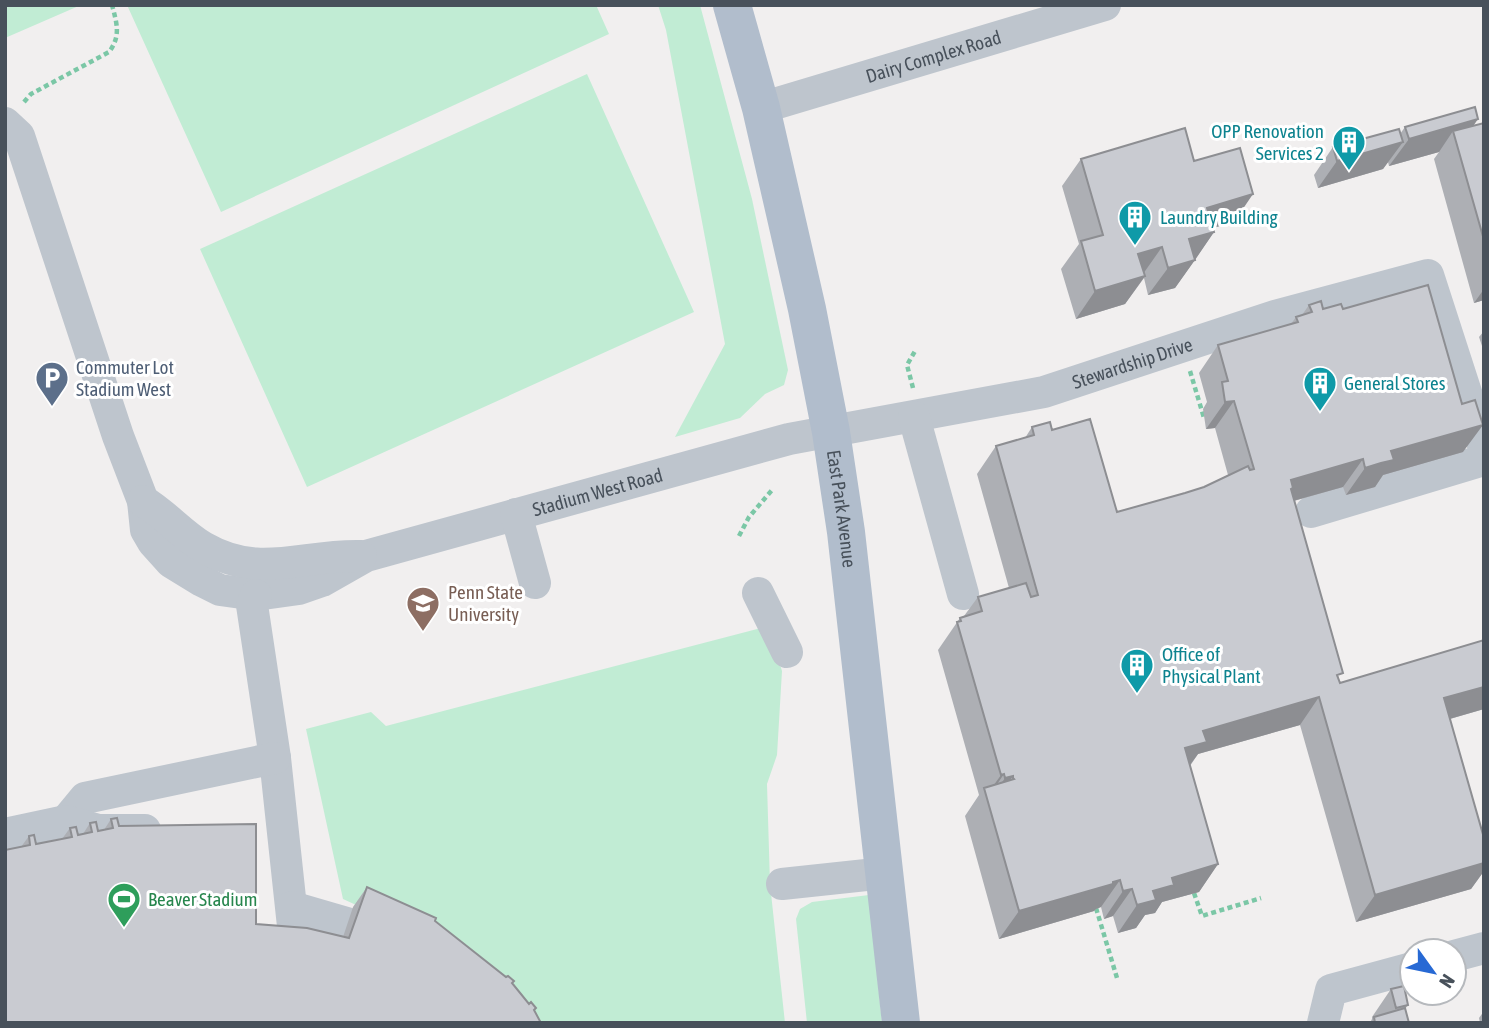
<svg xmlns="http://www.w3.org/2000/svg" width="1489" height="1028" font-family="'Asap Condensed',sans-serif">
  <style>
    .green { fill: #c1ecd4 }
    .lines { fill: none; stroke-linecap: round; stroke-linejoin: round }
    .path { stroke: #7bc7a6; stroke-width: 4.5; stroke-dasharray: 5 3.5; stroke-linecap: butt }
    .minor { stroke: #bec5cd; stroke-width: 32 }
    .major { stroke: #b1bdcc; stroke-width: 38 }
    .wall { fill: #adafb4 }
    .shaded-wall { fill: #8d8e92 }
    .building { fill: #c9cbd1; stroke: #8d8e92; stroke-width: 2 }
    .labels { text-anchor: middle; stroke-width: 6; stroke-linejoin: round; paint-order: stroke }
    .street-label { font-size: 19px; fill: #48515b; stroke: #fff }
    .culture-label { font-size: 19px; fill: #0d838f; stroke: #fff; text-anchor: start }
    .service-label { font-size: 19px; fill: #4e5e75; stroke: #fff; text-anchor: start }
    .education-label { font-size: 19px; fill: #785e54; stroke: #fff; text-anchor: start }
    .leisure-label { font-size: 19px; fill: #27864d; stroke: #fff; text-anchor: start }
  </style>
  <rect width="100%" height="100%" fill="#f1efef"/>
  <path class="green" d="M5 5H81L5 38Z
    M127 5H596L609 34 221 212Z
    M658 5H700L752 199 788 370 784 385 765 394 740 418 675 437 725 344 666 30Z
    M587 74 694 312 307 487 200 249Z
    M761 628 771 637 782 671 777 755 767 784 770 884 785 1023H531L426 937 343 899 306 729 371 712 386 726Z
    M869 895 882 1023H807L796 919 800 909 812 902Z"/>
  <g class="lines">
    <path class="path" d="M24 102 31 94 109 52C121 36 117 24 112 5
      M1190 371 1204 418
      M913 388 907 365 915 351
      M739 536 749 517 772 490
      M1194 893 1202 916 1261 898
      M1096 908 1117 978"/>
    <g class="minor">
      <path id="s1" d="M761 108 1105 5"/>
      <path id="s2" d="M5 123 19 136 118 436 143 501 146 530 153 542 171 562 202 581 220 590 256 595 299 589 322 581 366 556 789 439 1044 392 1275 316 1428 275 1484 448"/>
      <path d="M914 417 963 594"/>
      <path d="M143 501C165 514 181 534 203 547 260 580 302 554 361 556"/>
      <path d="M1311 512 1484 460"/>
      <path d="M516 514 535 583"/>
      <path d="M758 593 787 652"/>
      <path d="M256 595 252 605 275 758 293 926V948"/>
      <path d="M66 821 85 798 275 758"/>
      <path d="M5 834 66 821 98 830H145"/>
      <path d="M782 884 885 873"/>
      <path d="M292 907 347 923"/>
      <path d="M1454 956 1484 948"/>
      <path d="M1323 1023 1331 990 1412 968"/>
    </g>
    <path class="major" id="s3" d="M732 5 761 108 807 309 831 432 846 532 901 1023"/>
  </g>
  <path class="wall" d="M1484 123V300L1474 303 1434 159 1439 152 1389 166 1388 162 1383 169 1318 188 1314 175 1333 147 1400 134 1405 127 1473 126Z
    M1081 159 1194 161 1234 222 1213 228 1214 232 1175 288 1148 295 1144 278 1125 304 1076 319 1061 269 1079 244 1062 186Z
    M1309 305 1323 309H1343L1463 452 1383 475 1375 487 1361 491 1346 495 1343 487 1294 501 1340 683 1484 640V709L1450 719 1484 838V871L1471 889 1356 922 1300 725 1198 754 1190 766 1218 864 1199 892 1162 902 1155 913 1145 915 1136 928 1118 933 1113 916 1104 919 1101 907 1096 909 1094 911 999 939 965 816 979 795 938 650 960 618 964 616 978 597 1009 588 977 474 996 446 1025 438 1032 427 1052 430 1117 512 1185 493 1204 487 1228 475 1215 428 1206 429 1203 409 1207 402 1199 373 1218 345 1291 324 1296 317 1302 315Z
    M1484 331V352L1479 337Z
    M111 819 119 826 256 924 343 937 353 907 367 887 435 921 512 984 529 1004 536 1008 534 1011 541 1023 21 847 29 836 36 844 62 839 70 828 78 835 83 834 90 823 98 831 104 830Z
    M1391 989 1408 1005 1405 1009 1409 1023H1370L1372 1019V1017Z
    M1484 1011V1023H1480L1479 1018Z"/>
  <path class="shaded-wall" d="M1478 119 1459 147 1453 131 1439 152 1389 166 1409 139Z
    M1403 142 1383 169 1318 188 1337 161Z
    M1253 194 1234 222 1188 235 1207 208Z
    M1214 232 1195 260 1189 239Z
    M1162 247 1143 274 1138 254Z
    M1195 260 1175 288 1148 295 1168 268Z
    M1145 276 1125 304 1076 319 1095 291Z
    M1484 289V300L1474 303Z
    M1234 401 1215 428 1206 429 1225 402Z
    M1483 425 1463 452 1383 475 1375 487 1346 495 1365 468 1391 451Z
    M1363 459 1343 487 1282 504 1291 480Z
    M1484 687V709L1425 726 1444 698Z
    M1319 697 1300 725 1198 754 1187 769 1185 748 1203 731Z
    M1004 774 987 799 986 796 1001 775Z
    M1013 776 994 803H988L1005 778Z
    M1484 863V871L1471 889 1356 922 1375 895Z
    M1218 864 1199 892 1162 902 1155 913 1145 915 1136 928 1118 933 1137 905 1153 891 1172 878Z
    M1120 880 1101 907 1096 909 1094 911 999 939 1019 911Z
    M1132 889 1113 916 1104 919 1123 891Z"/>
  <path class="building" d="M1475 107 1478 119 1409 139 1405 127Z
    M1484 123V240L1453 131Z
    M1185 128 1194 161 1240 148 1253 194 1207 208 1214 232 1189 239 1195 260 1168 268 1162 247 1138 254 1145 276 1095 291 1081 241 1103 235 1081 159Z
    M1399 129 1403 142 1337 161 1333 147Z
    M1428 285 1462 404 1475 400 1483 425 1391 451 1394 460 1381 463 1365 468 1363 459 1291 480 1293 488 1291 489 1343 673 1337 675 1340 683 1484 640V687L1444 698 1484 838V863L1375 895 1319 697 1203 731 1207 742 1185 748 1218 864 1172 878 1174 885 1153 891 1156 900 1137 905 1132 889 1123 891 1120 880 1113 882V884L1019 911 984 788 1014 779 1013 778V776L1005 778 1004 774 1001 775 957 622 961 621 960 618 982 611 978 597 1026 583 1031 597 1038 595 996 446 1034 435 1032 427 1050 422 1052 430 1090 419 1117 512 1185 493 1204 487 1248 466 1250 470 1254 469 1234 401 1225 402 1222 382 1228 381 1218 345 1298 322 1296 317 1312 312 1309 305 1321 301 1323 309 1341 304 1343 309Z
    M117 818 119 826 256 824V924L307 928 349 938 367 887 436 918 435 921 506 977 508 976 514 981 512 983 529 1004 531 1002 536 1008 534 1010 541 1023H5V850L30 845 29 836 34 835 36 844 72 837 70 828 76 827 78 835 92 832 90 823 96 822 98 831 113 828 111 819Z
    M1404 986 1408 1005 1396 1008 1391 989Z
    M1405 1008 1409 1023H1375L1374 1017Z"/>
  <defs>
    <symbol id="building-pin" viewBox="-11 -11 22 30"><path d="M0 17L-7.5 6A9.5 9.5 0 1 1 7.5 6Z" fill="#0f9aa8" stroke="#fff"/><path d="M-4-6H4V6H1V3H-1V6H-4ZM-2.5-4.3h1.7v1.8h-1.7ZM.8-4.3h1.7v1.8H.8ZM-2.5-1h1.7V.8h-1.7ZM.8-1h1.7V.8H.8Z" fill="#fff"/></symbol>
    <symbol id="parking-pin" viewBox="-11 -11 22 30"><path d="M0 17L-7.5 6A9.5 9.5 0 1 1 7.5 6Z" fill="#5c6f8a" stroke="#fff"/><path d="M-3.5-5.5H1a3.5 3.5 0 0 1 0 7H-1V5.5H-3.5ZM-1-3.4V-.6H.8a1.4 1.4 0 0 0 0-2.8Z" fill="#fff"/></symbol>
    <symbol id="university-pin" viewBox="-11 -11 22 30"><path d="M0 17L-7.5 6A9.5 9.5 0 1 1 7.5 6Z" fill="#8d6e63" stroke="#fff"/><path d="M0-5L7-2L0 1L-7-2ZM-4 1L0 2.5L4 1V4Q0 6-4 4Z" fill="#fff"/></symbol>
    <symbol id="stadium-pin" viewBox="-11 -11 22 30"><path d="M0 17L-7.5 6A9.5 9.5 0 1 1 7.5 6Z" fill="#2e9e5b" stroke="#fff"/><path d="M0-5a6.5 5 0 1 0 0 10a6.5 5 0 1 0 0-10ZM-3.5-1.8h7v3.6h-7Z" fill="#fff"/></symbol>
  </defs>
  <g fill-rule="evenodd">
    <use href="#building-pin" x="1330" y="123" width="38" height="52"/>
    <use href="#building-pin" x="1116" y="198" width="38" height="52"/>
    <use href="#parking-pin" x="33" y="359" width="38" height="52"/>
    <use href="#building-pin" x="1301" y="364" width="38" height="52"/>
    <use href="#university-pin" x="404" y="584" width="38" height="52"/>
    <use href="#building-pin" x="1118" y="646" width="38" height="52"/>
    <use href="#stadium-pin" x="105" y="880" width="38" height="52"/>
  </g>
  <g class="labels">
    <g class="street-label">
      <text dy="7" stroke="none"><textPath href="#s1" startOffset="180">Dairy Complex Road</textPath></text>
      <text dy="7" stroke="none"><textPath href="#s2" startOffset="1477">Stewardship Drive</textPath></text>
      <text dy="7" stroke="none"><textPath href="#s2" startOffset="926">Stadium West Road</textPath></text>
      <text dy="7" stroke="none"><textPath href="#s3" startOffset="516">East Park Avenue</textPath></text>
    </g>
    <g class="culture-label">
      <text x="1324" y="138" text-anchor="end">OPP Renovation<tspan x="1324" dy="22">Services 2</tspan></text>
      <text x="1160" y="224">Laundry Building</text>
      <text x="1344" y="390">General Stores</text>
      <text x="1162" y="661">Office of<tspan x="1162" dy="22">Physical Plant</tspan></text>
    </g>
    <g class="service-label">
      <text x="76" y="374">Commuter Lot<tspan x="76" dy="22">Stadium West</tspan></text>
    </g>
    <g class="education-label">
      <text x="448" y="599">Penn State<tspan x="448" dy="22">University</tspan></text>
    </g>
    <g class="leisure-label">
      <text x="148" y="906">Beaver Stadium</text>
    </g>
  </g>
  <rect width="1489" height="1028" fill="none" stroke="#48515b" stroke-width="14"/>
  <g transform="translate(1433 972) rotate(123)"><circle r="33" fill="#ffffff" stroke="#b6b9bd" stroke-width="2"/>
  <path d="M0-5L12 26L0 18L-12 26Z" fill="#2769d4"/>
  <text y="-10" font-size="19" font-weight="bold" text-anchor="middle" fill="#48515b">N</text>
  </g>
</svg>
